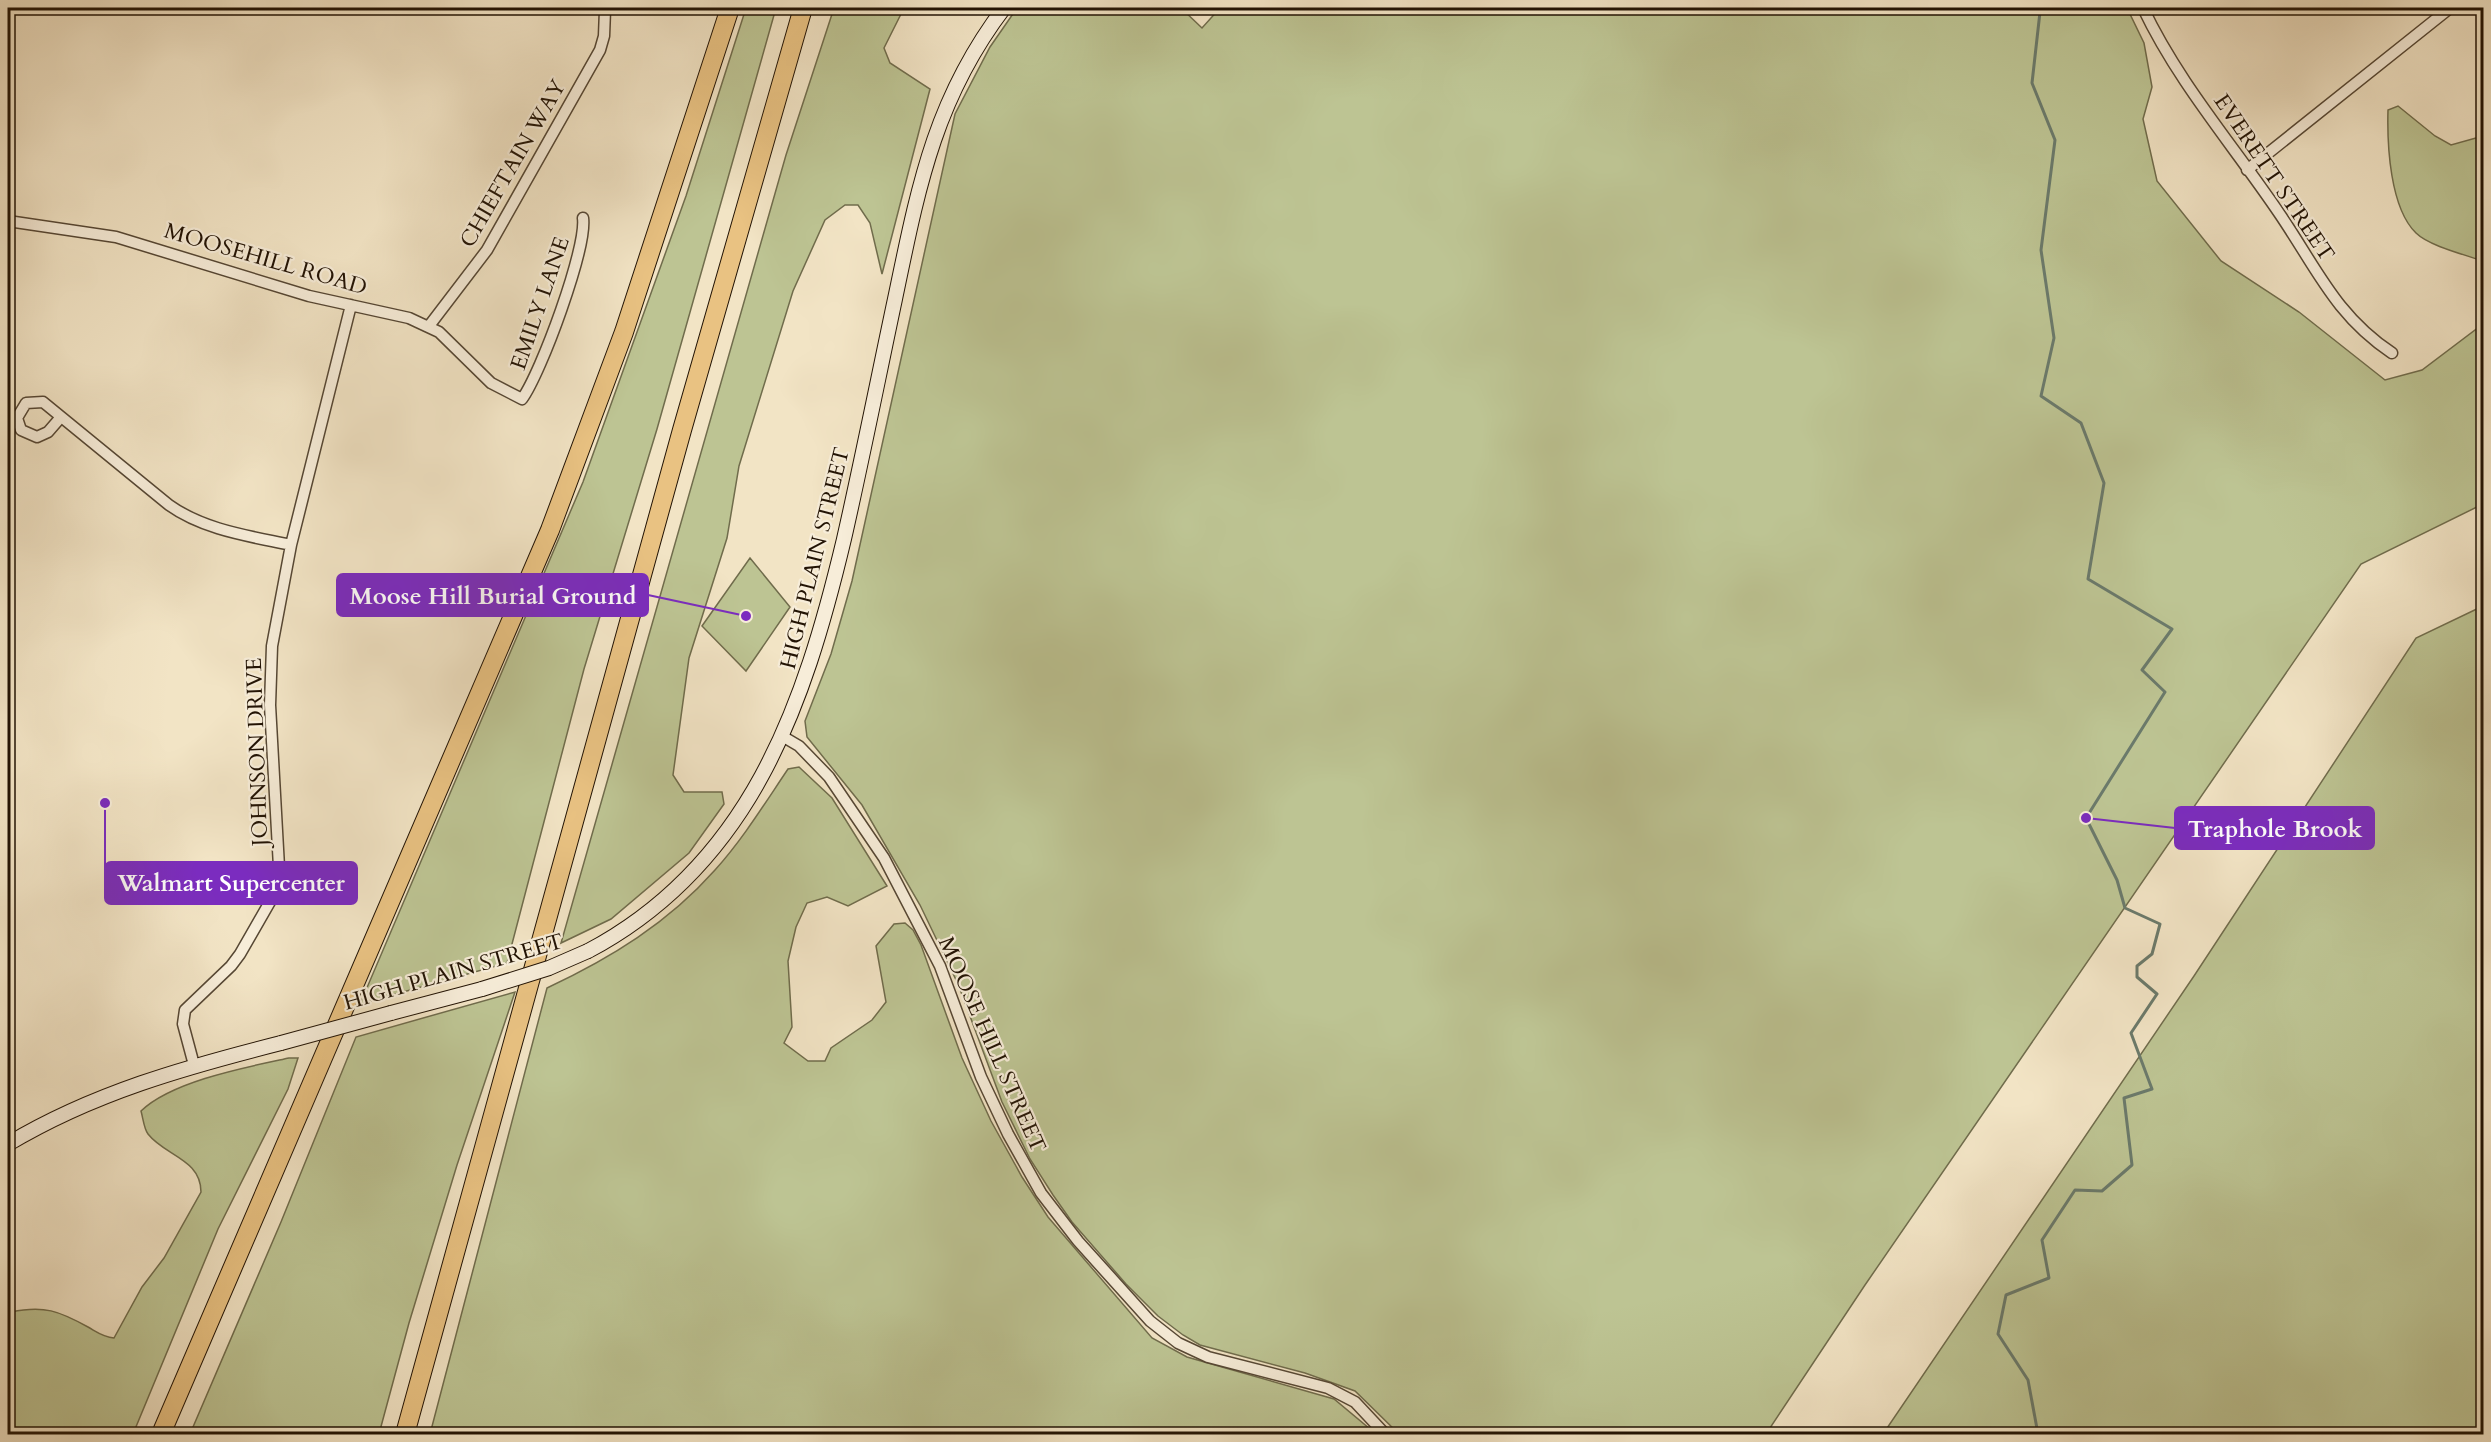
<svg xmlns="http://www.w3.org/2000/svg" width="2491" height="1442" font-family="Cardo,serif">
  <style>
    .green { fill: #bdc493; stroke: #706c4c; stroke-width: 1.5 }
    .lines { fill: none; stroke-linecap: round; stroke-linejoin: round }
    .stream { stroke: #6b7a6b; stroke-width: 3 }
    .street-casing { stroke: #564734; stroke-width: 13 }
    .secondary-casing { stroke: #221304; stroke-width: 16 }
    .highway-casing { stroke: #221304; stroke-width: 20 }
    .street { stroke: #f7edd9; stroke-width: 10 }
    .secondary { stroke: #f7edd9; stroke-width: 14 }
    .highway { stroke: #e9c282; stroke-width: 18 }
    .secondary-bridge-casing { stroke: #221304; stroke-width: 16; stroke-linecap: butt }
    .secondary-bridge { stroke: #f7edd9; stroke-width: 14 }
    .labels { text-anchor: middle; stroke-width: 4.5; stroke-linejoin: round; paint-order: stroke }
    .street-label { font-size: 22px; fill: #221304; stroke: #f7edd9 }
    .leader { fill: none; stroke: #7b2cbf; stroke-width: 2 }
    .callout-dot { fill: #7b2cbf; stroke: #f7edd9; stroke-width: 2 }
    .callout { fill: #7b2cbf; stroke: #7b2cbf; stroke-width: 2 }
    .callout-label { font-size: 24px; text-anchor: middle; font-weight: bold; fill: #fff }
  </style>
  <rect width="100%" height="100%" fill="#f2e4c5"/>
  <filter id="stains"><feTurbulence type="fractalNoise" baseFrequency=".00333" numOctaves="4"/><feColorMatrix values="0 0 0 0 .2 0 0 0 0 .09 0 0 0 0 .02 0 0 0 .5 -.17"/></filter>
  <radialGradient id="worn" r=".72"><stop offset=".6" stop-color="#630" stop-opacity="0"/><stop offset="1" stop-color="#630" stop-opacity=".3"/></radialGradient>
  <path class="green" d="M746 8H776L657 429 584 669 507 963 360 1004 583 482 686 196Z
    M834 8H904L884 48 890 63 930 89 882 274 870 223 858 205H845L825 220 793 291 739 466 727 538 689 658 673 775 684 792H722L724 804 689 853 611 919 561 943 786 155Z
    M1017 8H1181L1202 28 1220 8H2127L2144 43 2152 87 2143 119 2157 181 2221 261 2299 312 2385 380 2422 370 2483 324V504L2361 564 1865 1285 1766 1434H1399L1355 1391 1305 1373 1200 1345 1183 1335 1158 1316 1126 1284 1072 1222 1053 1195 1030 1159 1002 1102 958 984 920 905 862 805 807 737 805 721 831 654 852 581 955 114 990 47Z
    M2398 106 2435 136 2451 145 2483 136V261C2466 255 2429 246 2416 233 2390 208 2387 145 2388 110Z
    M750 558 790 607 746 671 702 626Z
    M2483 606V1434H1883L2194 976 2416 638Z
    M799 767 832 798 887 886 848 906 827 897 807 903 796 927 788 961 792 1027 784 1043 808 1061H825L831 1048 872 1020 886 1002 876 946 894 924 905 923 913 930 921 945 962 1058 991 1121 1022 1177 1048 1217 1152 1338 1187 1357 1334 1399 1376 1434H430L547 988C611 958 668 923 715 870 743 839 765 803 788 769Z
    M515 992 457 1165 409 1323 379 1434H190L281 1222 356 1037Z
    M289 1058H298L288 1089 218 1229 133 1434H8V1324L11 1312C44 1305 59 1311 88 1327 97 1332 103 1337 114 1338L142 1287 164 1258 201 1192C201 1159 165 1156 148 1134 144 1129 143 1118 141 1111 172 1081 247 1067 289 1058Z"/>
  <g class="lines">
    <path class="stream" d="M2037 8 2040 12 2032 83 2055 140 2041 250 2054 338 2041 396 2081 423 2104 483 2088 579 2172 629 2142 670 2165 692 2086 818 2117 880 2125 908 2160 924 2152 954 2137 966V977L2157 994 2131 1033 2152 1089 2124 1098 2132 1165 2102 1191 2075 1190 2042 1240 2049 1278 2006 1295 1998 1334 2028 1380 2038 1434"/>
    <defs>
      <path id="street" d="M1196 8H1208
        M2143 8C2178 82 2233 145 2279 213 2316 267 2335 315 2392 353
        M2247 170 2450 8
        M8 221 116 237 309 296 409 318 439 332 491 383 522 399C541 373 587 248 583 218
        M429 326 487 250 600 50 604 36 605 10
        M61 417 48 432 37 437 21 430 17 418 26 403 43 402 169 505C204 530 249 536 291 545
        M782 736 799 746 829 777 884 858 940 966 981 1077 1008 1134 1041 1193 1078 1241 1150 1321 1178 1343 1208 1357 1328 1388 1355 1402 1385 1434
        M194 1065 183 1024 185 1010 231 966 240 954 271 900 279 867 270 705 272 646 291 545 351 305"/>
      <path id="secondary" d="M588 951C750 865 804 707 844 539 862 460 878 379 895 299 918 189 934 100 1004 8
        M391 1013 482 989
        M8 1144C93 1093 186 1067 281 1043"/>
      <path id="highway" d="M161 1434 550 530 624 332 730 8
        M405 1434 682 430 803 8"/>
    </defs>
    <use href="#street" class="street-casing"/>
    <use href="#secondary" class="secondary-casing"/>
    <use href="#highway" class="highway-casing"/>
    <use href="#street" class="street"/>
    <use href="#secondary" class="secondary"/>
    <use href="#highway" class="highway"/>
    <defs>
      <path id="secondary-bridge" d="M482 989 549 968 588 951
        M281 1043 391 1013"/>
    </defs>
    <use href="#secondary-bridge" class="secondary-bridge-casing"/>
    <use href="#secondary-bridge" class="secondary-bridge"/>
  </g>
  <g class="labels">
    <g class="street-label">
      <text transform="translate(512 163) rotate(-60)" y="8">CHIEFTAIN WAY</text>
      <text transform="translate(2275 177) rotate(56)" y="8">EVERETT STREET</text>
      <text transform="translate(266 258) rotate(16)" y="8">MOOSEHILL ROAD</text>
      <text transform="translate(539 303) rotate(-71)" y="8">EMILY LANE</text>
      <text transform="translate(814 558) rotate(-76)" y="8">HIGH PLAIN STREET</text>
      <text transform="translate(256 752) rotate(-92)" y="8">JOHNSON DRIVE</text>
      <text transform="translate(453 971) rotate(-16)" y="8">HIGH PLAIN STREET</text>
      <text transform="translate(993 1044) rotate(66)" y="8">MOOSE HILL STREET</text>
    </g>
  </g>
  <path class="leader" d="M746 616L648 595M2086 818L2175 828M105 803L105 883"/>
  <g class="callout-dot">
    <circle cx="746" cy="616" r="6"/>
    <circle cx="2086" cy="818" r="6"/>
    <circle cx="105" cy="803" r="6"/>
  </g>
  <g class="callout">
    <rect x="337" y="574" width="311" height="42" rx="6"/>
    <rect x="2175" y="807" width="199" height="42" rx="6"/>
    <rect x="105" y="862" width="252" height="42" rx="6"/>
  </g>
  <g class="callout-label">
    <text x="493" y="604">Moose Hill Burial Ground</text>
    <text x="2275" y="837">Traphole Brook</text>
    <text x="231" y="891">Walmart Supercenter</text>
  </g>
  <rect width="2491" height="1442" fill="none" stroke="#f2e4c5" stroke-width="30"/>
  <rect x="9" y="9" width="2473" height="1424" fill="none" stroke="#221304" stroke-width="3"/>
  <rect x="15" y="15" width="2461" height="1412" fill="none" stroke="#221304" stroke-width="1.5"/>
  <rect width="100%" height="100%" filter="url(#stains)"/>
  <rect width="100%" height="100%" fill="url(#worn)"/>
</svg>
